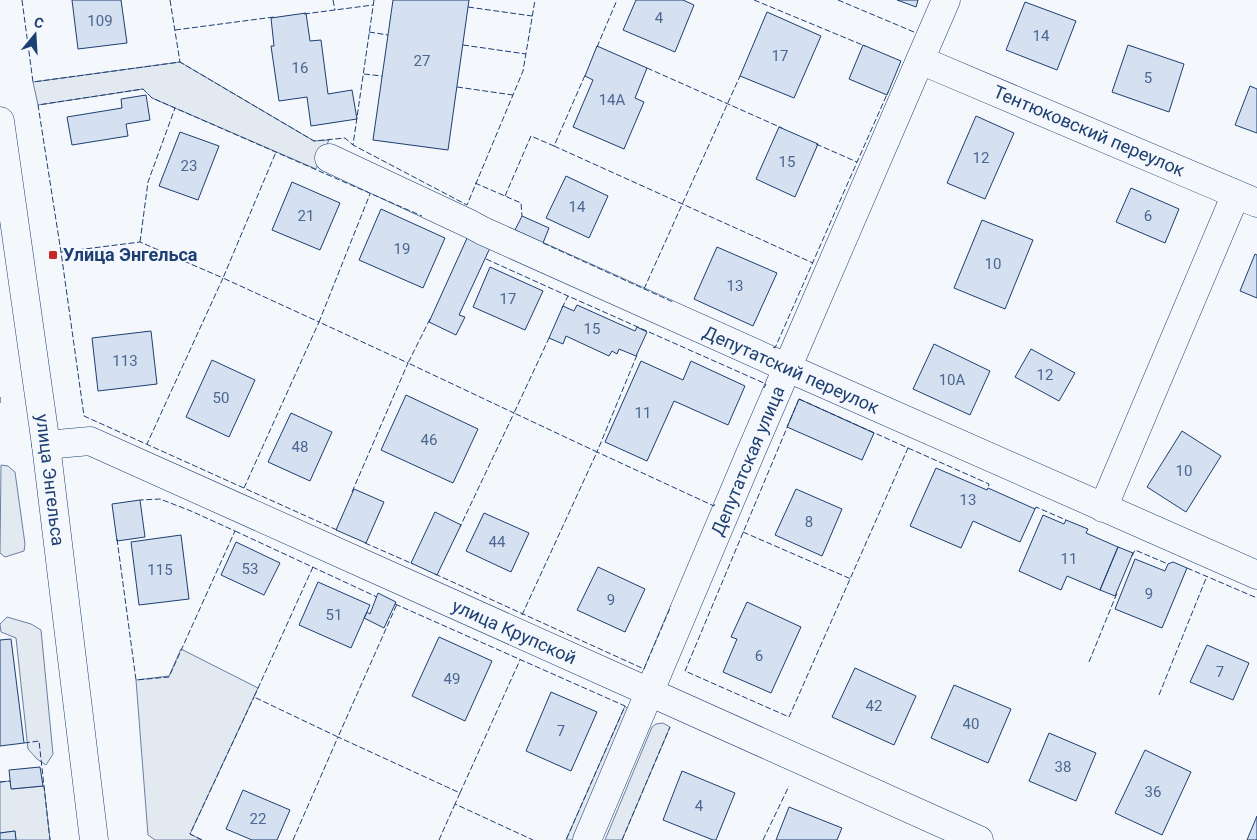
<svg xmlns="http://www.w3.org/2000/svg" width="1257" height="840" font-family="Roboto,sans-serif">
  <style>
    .green { fill: #e3e9f0; stroke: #687fa3 }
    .building { fill: #d5e0f0; stroke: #1d3f73 }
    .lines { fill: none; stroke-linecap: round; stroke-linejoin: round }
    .street-casing { stroke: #1d3f73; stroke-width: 29 }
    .secondary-casing { stroke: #1d3f73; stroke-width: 29 }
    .street { stroke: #f4f7fb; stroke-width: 28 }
    .secondary { stroke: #f4f7fb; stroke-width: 28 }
    .fence { stroke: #1d3f73; stroke-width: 1; stroke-dasharray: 6 2.5; stroke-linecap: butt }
    .poi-dot { fill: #c62828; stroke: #f4f7fb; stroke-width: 2 }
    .labels { text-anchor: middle; stroke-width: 4; stroke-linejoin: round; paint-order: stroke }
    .number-label { font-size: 15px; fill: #4b6792 }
    .street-label { font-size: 18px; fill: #1d3f73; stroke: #f4f7fb }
    .poi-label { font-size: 18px; font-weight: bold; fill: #1d3f73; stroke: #f4f7fb; text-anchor: start }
  </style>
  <rect width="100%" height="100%" fill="#f4f7fb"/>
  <path class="green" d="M180 62 314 141 329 140 316 169 152 98 143 89 38 105 33 82Z
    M1 465 8 466 15 472 25 544 24 551 5 557 0 553Z
    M7 617 31 624 41 630 53 754 46 765 37 759 28 749 16 638 1 632 0 624Z
    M181 649 258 688 190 834 202 840H155L148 835 136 680 169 676Z
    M625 706 628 709 574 840H566Z
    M663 723 670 727 622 840H605L652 727 656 724Z
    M10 781 12 789 44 786 50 840H16L15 831 0 833V782Z"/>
  <path class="building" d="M72 0H121L127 43 78 49Z
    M393 0H469L448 150 373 140Z
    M636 0H683L694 5 675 52 623 30Z
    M897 0H918L916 7Z
    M1025 2 1076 21 1057 70 1006 50Z
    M767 12 821 36 794 98 740 76Z
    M306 13 310 41 321 40 328 94 352 90 357 119 311 126 307 97 279 101 271 46H274L271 18Z
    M863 45 901 61 887 95 849 79Z
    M1128 45 1184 64 1169 112 1112 92Z
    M597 46 647 68 635 98 644 102 624 149 573 127 593 80 585 76Z
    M1250 86 1257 89V133L1235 125Z
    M146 95 150 120 126 124 128 136 72 145 67 117 122 108 121 99Z
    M976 116 1014 133 985 199 947 183Z
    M779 127 818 144 795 197 756 179Z
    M180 132 219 146 198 200 159 186Z
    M566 176 608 196 589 238 546 218Z
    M292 182 340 203 320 250 272 230Z
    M1131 188 1179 209 1165 243 1116 222Z
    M381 209 445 238 423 288 359 260Z
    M522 216 549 228 543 243 515 230Z
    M982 220 1033 240 1005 309 954 288Z
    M468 236 490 248 459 315 465 317 456 335 429 322Z
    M717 247 777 273 753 326 694 299Z
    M1255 254 1257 255V298L1240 291Z
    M490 267 543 291 525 330 473 307Z
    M577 305 635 331 637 327 647 332 636 356 619 349 617 354 612 351 609 356 566 336 563 344 549 338 563 306 574 311Z
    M151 331 157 384 98 391 92 338Z
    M934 344 990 371 970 415 913 389Z
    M1031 349 1075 373 1059 401 1015 377Z
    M212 360 255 380 229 437 186 417Z
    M641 361 683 380 691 361 745 386 728 425 674 401 647 461 605 442Z
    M406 395 478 429 453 483 381 450Z
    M799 399 874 433 862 460 787 427Z
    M291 413 332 432 310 481 268 462Z
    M1182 431 1221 456 1186 512 1147 487Z
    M936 468 987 490 988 488 1035 509 1020 542 973 521 961 548 910 526Z
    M354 489 384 502 366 543 336 530Z
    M796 489 842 509 822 556 775 535Z
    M140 500 145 537 117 541 112 504Z
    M435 512 461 525 437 575 411 563Z
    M484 513 529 533 511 572 466 551Z
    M1043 515 1064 524 1066 520 1088 529 1086 533 1118 547 1100 590 1067 576 1061 590 1019 571Z
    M181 535 189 599 139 605 131 542Z
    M236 542 280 563 264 595 221 575Z
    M1118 547 1133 553 1115 596 1100 590Z
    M1135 559 1165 571 1168 564 1173 562 1187 568 1162 628 1115 609Z
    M598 567 645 589 625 632 577 610Z
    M318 582 370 605 351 648 299 625Z
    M378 593 396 602 384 628 364 618 367 612 370 614Z
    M747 602 801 627 771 693 723 672 737 639 731 637Z
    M439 637 492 661 465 721 412 696Z
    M11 639 24 743 0 746V640Z
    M1207 645 1249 663 1233 700 1190 682Z
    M855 668 916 696 894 745 832 717Z
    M954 685 1011 709 988 763 931 738Z
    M551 692 597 712 571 771 526 751Z
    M1049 733 1096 753 1076 801 1029 781Z
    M1145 750 1191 772 1162 835 1115 813Z
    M40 767 43 786 11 789 9 770Z
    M682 771 735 793 716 840H713L663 820Z
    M243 790 290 810 277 840H252L226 829Z
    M789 807 842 828 837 840H776Z
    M1257 816V840H1247Z
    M15 831 16 840H0V833Z"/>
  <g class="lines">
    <defs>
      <path id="street" d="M920 60 1257 203
        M329 158 470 224 483 231 788 368 1257 575
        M46 445 90 441 979 840
        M1103 508 1236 194
        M587 840 750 454 946 0"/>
      <path id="secondary" d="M0 121 46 445 94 840"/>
    </defs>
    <use href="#street" class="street-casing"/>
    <use href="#secondary" class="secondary-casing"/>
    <use href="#street" class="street"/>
    <use href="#secondary" class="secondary"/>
    <path class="fence" d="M22 0 33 82 180 62 314 141 345 138 353 145
      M170 0 180 62
      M333 0 335 10
      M374 0 353 145 467 205 523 71 535 0
      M754 0 865 46
      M838 0 914 32
      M468 7 532 16
      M304 14 373 5
      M175 30 274 17
      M369 32 388 35
      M463 45 526 54
      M597 47 617 0
      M647 68 782 128
      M364 74 382 76
      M457 87 513 95
      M816 144 857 162
      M554 146 813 263
      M475 183 521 203 522 216
      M505 196 531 136 554 146 586 73
      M140 242 148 182 175 108
      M543 243 673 302
      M61 252 140 242 223 278 147 444
      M486 259 568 296
      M644 289 740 76
      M562 308 568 296 766 384 764 388
      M430 319 408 363 514 413 460 527
      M773 347 775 348 888 92
      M637 355 597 452 714 506 715 503
      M0 397V405
      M799 399 908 448 789 717 685 671Z
      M908 448 989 484 988 488
      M244 488 319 322 223 278 276 152
      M352 492 408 363 319 322 370 194
      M1035 509 1036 507 1066 520
      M337 530 84 416 61 252 38 105 143 89 152 98 422 216
      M235 531 377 597
      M743 532 851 579
      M117 539 136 680 169 677 235 531 191 511 160 499 140 500
      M365 543 413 564
      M1132 556 1135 550 1168 564
      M313 567 254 697 338 737 397 604
      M1187 568 1257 598
      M435 574 644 669 671 606
      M395 604 625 706 566 840
      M522 615 597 452 514 413 550 336
      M1089 662 1117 593
      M1159 695 1207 576
      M24 743 39 741 50 840
      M0 782 10 781
      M460 793 520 660
      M202 840 190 834 254 697
      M293 840 338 737 460 793 455 804 533 840
      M439 840 455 804
      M622 840 670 727
      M763 840 789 786"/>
  </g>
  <rect class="poi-dot" x="48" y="250" width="10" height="10" rx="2.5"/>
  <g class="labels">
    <g class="number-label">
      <text x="659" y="23">4</text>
      <text x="100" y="26">109</text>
      <text x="1041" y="41">14</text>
      <text x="780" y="61">17</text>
      <text x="422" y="66">27</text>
      <text x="300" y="73">16</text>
      <text x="1148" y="83">5</text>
      <text x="612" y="105">14А</text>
      <text x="981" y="163">12</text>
      <text x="787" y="167">15</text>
      <text x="189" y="171">23</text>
      <text x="577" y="212">14</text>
      <text x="306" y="221">21</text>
      <text x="1148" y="221">6</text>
      <text x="402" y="254">19</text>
      <text x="993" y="269">10</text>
      <text x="735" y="291">13</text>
      <text x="508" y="304">17</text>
      <text x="592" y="334">15</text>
      <text x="125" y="366">113</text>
      <text x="1045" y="380">12</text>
      <text x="952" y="385">10А</text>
      <text x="221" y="403">50</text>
      <text x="643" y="418">11</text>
      <text x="429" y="445">46</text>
      <text x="300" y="452">48</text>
      <text x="1184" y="476">10</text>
      <text x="968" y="505">13</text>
      <text x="809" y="527">8</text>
      <text x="497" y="547">44</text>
      <text x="1069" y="564">11</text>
      <text x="250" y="574">53</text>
      <text x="160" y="575">115</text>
      <text x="1149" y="599">9</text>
      <text x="611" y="605">9</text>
      <text x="334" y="620">51</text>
      <text x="759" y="661">6</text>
      <text x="1220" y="677">7</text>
      <text x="452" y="684">49</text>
      <text x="874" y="711">42</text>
      <text x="971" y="729">40</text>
      <text x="561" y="736">7</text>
      <text x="1063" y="772">38</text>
      <text x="1153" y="797">36</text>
      <text x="699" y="811">4</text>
      <text x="258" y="824">22</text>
    </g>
    <g class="street-label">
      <text transform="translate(1089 131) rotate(23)" y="6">Тентюковский переулок</text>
      <text transform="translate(791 370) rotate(24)" y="6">Депутатский переулок</text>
      <text transform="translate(748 461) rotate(-67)" y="6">Депутатская улица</text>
      <text transform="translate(50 480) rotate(83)" y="6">улица Энгельса</text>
      <text transform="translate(514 632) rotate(24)" y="6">улица Крупской</text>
    </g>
    <g class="poi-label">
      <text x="63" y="261">Улица Энгельса</text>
    </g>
  </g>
  <g transform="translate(35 35) rotate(18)" stroke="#f4f7fb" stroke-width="4" paint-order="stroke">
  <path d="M0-4L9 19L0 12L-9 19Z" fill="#1d3f73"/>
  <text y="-8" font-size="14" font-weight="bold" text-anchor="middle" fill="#1d3f73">С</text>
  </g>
</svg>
